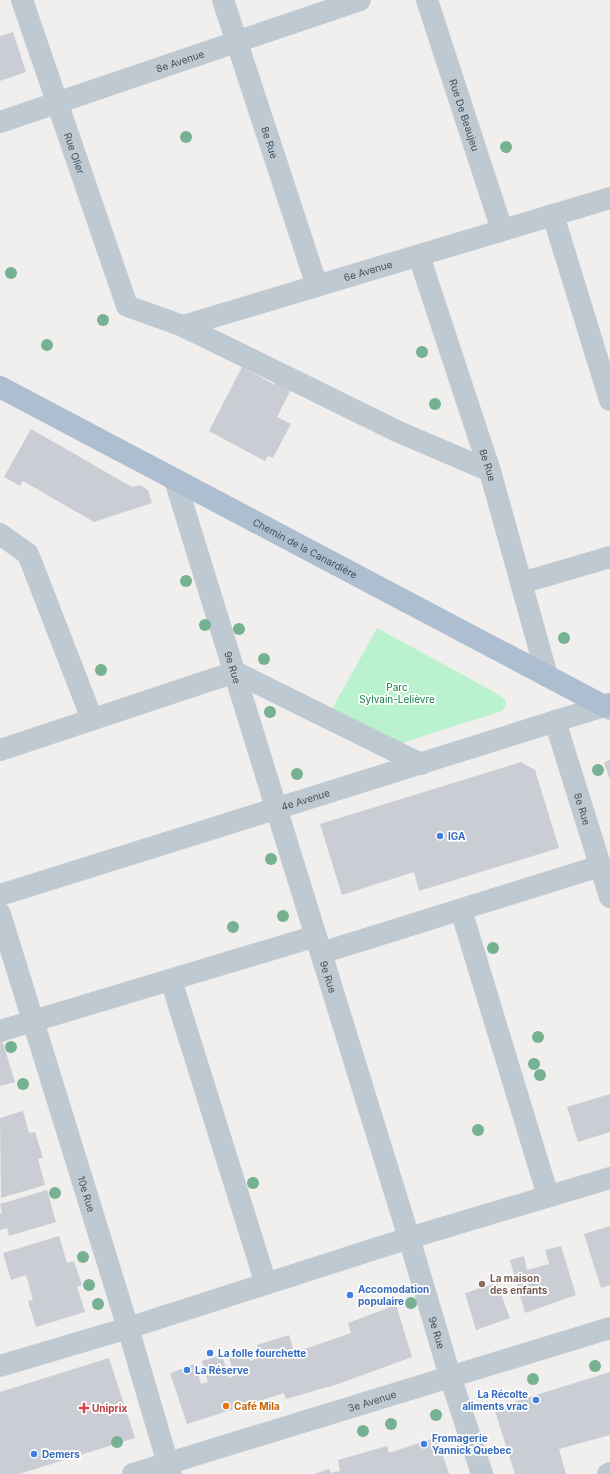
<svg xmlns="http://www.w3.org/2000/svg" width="610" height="1474" font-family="Inter,sans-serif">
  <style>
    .green { fill: #baf1ce }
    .building { fill: #cacdd3 }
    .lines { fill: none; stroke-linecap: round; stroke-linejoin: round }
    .minor { stroke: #bec9d1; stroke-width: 22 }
    .major { stroke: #acbecf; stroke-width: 22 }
    .tree { fill: #76b292 }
    .shop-dot { fill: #3f7fe0; stroke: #fff; stroke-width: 1.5 }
    .education-dot { fill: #8d6e63; stroke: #fff; stroke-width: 1.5 }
    .food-dot { fill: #e8710a; stroke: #fff; stroke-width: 1.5 }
    .health-dot { fill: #e0444e; stroke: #fff; stroke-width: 1.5 }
    .labels { text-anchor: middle; stroke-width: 3.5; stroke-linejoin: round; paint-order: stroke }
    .street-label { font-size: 10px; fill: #45525c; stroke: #fff }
    .park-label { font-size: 10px; fill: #128147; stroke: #fff }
    .shop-label { font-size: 10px; font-weight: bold; fill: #366cbe; stroke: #fff; text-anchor: start }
    .education-label { font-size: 10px; font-weight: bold; fill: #785e54; stroke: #fff; text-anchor: start }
    .food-label { font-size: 10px; font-weight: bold; fill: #c56008; stroke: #fff; text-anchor: start }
    .health-label { font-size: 10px; font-weight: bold; fill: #be3a42; stroke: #fff; text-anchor: start }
  </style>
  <rect width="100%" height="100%" fill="#f1eeee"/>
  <path class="green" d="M377 628 496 693 505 699 506 706 502 711 392 746 331 711Z"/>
  <path class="building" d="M13 32 26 72 0 81V36Z
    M242 367 275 385 278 379 292 387 277 417 291 424 273 458 268 456 265 461 209 431Z
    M31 429 132 487 140 485 148 490 152 503 94 522 23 481 20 486 4 477Z
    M610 759V780L604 763Z
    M521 762 535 770 559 848 419 891 414 872 342 895 320 824Z
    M0 1033 15 1082 0 1086Z
    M610 1094V1132L578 1142 567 1107Z
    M23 1111 29 1133 35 1132 43 1158 38 1159 45 1185 1 1198 0 1118Z
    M47 1190 56 1222 9 1236 7 1228 0 1230V1213H2L0 1204Z
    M610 1226V1285L601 1288 584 1234Z
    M59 1236 67 1263 74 1261 82 1285 77 1287 85 1312 36 1327 28 1301 33 1300 26 1275 11 1280 3 1253Z
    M561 1246 576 1295 525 1313 510 1260 524 1256 527 1270 549 1264 545 1250Z
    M497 1283 510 1318 476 1330 465 1293Z
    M396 1305 412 1357 338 1384 286 1399 284 1393 187 1424 170 1373 195 1364 201 1384 208 1382 202 1361 222 1355 229 1378 234 1376 228 1354 246 1349 250 1361 260 1357 257 1345 289 1335 294 1352 302 1350 351 1333 348 1323Z
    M109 1358 135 1438 19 1474H0V1392Z
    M610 1372V1435L559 1449 566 1474H515L494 1408Z
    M437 1437 449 1474H314L329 1469 331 1473 340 1471 338 1460 387 1446 389 1453Z"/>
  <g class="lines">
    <g class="minor">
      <path id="s1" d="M22 0 127 306 183 326 610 198"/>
      <path id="s2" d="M223 0 317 286"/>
      <path id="s3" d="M427 0 502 230"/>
      <path id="s4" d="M0 122 360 0"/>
      <path d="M553 215 610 400"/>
      <path id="s5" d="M419 256 490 471 547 676"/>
      <path d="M183 326 399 432 490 471"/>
      <path id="s6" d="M175 480 409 1238 450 1376 482 1474"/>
      <path d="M0 534 28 554 92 719"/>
      <path d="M521 583 610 557"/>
      <path id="s7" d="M555 721 610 897"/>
      <path d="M0 750 235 672 421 764"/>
      <path id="s8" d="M0 895 604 706 610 709"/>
      <path d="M461 910 548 1196"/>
      <path id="s9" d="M0 914 128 1328 171 1474"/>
      <path d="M321 953 600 866 610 872"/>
      <path d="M171 980 266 1284"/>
      <path d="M0 1031 316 936"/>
      <path d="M0 1366 128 1328 409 1238 610 1178"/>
      <path id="s10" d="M133 1474 610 1328"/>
      <path d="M608 1474 610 1473"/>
    </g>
    <path class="major" id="s11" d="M0 387 604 706 610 704"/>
  </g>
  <g class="tree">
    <circle cx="186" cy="137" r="6"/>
    <circle cx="506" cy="147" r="6"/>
    <circle cx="11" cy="273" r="6"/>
    <circle cx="103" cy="320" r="6"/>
    <circle cx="47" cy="345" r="6"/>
    <circle cx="422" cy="352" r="6"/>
    <circle cx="435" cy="404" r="6"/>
    <circle cx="186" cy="581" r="6"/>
    <circle cx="205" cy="625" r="6"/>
    <circle cx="239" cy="629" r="6"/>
    <circle cx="564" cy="638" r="6"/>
    <circle cx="264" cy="659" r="6"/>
    <circle cx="101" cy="670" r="6"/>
    <circle cx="270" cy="712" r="6"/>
    <circle cx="598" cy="770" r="6"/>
    <circle cx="297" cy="774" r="6"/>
    <circle cx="271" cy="859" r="6"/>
    <circle cx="283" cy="916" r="6"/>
    <circle cx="233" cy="927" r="6"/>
    <circle cx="493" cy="948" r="6"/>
    <circle cx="538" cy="1037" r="6"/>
    <circle cx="11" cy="1047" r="6"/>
    <circle cx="534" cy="1064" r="6"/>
    <circle cx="540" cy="1075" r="6"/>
    <circle cx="23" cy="1084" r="6"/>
    <circle cx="478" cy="1130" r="6"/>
    <circle cx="253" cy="1183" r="6"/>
    <circle cx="55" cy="1193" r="6"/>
    <circle cx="83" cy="1257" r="6"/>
    <circle cx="89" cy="1285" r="6"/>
    <circle cx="411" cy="1303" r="6"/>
    <circle cx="98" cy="1304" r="6"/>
    <circle cx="595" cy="1366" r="6"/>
    <circle cx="533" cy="1379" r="6"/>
    <circle cx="436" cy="1415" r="6"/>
    <circle cx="391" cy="1424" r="6"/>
    <circle cx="363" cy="1431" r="6"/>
    <circle cx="117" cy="1442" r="6"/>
  </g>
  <g class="shop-dot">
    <circle cx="440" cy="836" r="4"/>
    <circle cx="350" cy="1295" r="4"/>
    <circle cx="210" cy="1353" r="4"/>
    <circle cx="187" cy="1370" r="4"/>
    <circle cx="536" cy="1400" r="4"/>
    <circle cx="424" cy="1444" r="4"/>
    <circle cx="34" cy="1454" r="4"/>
  </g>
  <circle class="education-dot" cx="482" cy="1284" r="4"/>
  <circle class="food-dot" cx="226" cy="1406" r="4"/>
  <path class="health-dot" d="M82 1402h4v4h4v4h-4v4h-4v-4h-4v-4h4z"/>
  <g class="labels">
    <g class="street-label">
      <text dy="4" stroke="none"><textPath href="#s4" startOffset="190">8e Avenue</textPath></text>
      <text dy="4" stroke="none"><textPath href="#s3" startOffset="121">Rue De Beaujeu</textPath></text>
      <text dy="4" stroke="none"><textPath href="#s2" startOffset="150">8e Rue</textPath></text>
      <text dy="4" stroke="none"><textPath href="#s1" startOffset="162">Rue Olier</textPath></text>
      <text dy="4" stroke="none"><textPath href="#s1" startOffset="576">6e Avenue</textPath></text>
      <text dy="4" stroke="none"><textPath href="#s5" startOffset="220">8e Rue</textPath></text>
      <text dy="4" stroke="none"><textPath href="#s11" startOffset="345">Chemin de la Canardière</textPath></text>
      <text dy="4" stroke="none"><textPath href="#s6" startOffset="196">9e Rue</textPath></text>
      <text dy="4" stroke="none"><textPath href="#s8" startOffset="320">4e Avenue</textPath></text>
      <text dy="4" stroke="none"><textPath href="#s7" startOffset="92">8e Rue</textPath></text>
      <text dy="4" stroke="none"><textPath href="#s6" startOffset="520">9e Rue</textPath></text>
      <text dy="4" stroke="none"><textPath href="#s9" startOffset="293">10e Rue</textPath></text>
      <text dy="4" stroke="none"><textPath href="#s6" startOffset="892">9e Rue</textPath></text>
      <text dy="4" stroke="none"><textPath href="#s10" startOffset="250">3e Avenue</textPath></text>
    </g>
    <g class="park-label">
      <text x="397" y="691">Parc<tspan x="397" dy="12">Sylvain-Lelièvre</tspan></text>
    </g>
    <g class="shop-label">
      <text x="448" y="840">IGA</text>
      <text x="358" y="1293">Accomodation<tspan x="358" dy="12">populaire</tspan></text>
      <text x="218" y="1357">La folle fourchette</text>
      <text x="195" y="1374">La Réserve</text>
      <text x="528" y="1398" text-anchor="end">La Récolte<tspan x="528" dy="12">aliments vrac</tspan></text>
      <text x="432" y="1442">Fromagerie<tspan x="432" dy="12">Yannick Quebec</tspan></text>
      <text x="42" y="1458">Demers</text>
    </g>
    <g class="education-label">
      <text x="490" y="1282">La maison<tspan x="490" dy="12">des enfants</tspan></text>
    </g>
    <g class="food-label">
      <text x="234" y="1410">Café Mila</text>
    </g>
    <g class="health-label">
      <text x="92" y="1412">Uniprix</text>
    </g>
  </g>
</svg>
